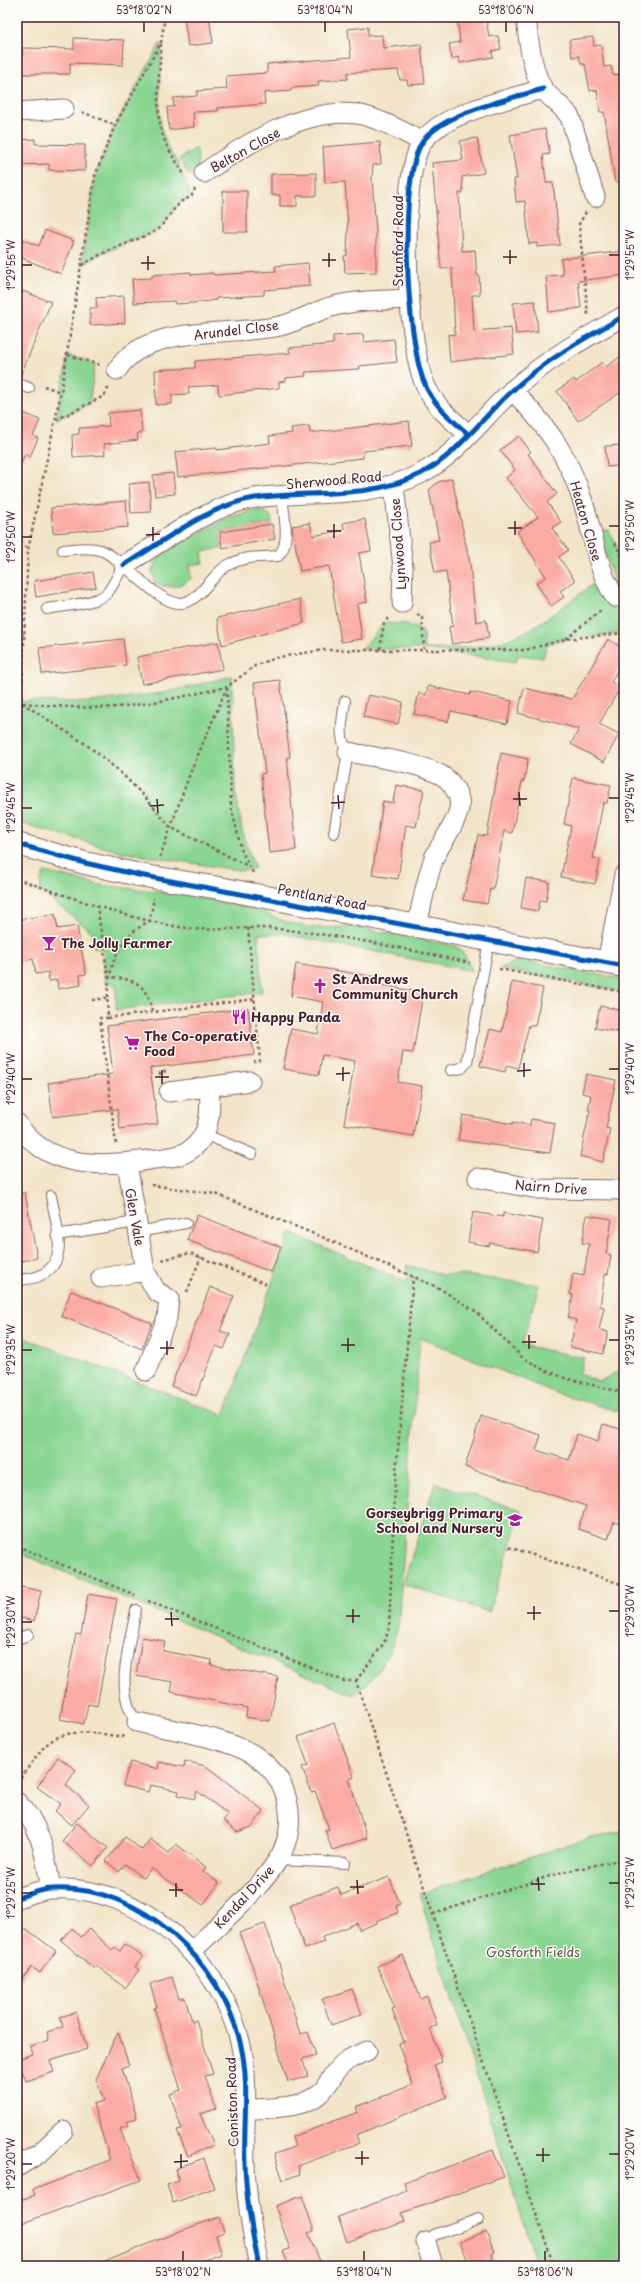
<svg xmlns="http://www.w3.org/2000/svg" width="641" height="2283" font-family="'Playpen Sans',sans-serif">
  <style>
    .green { fill: #89d592; stroke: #6a7a5e }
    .building { fill: #faaba3 }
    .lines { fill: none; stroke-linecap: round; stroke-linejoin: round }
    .lane-casing { stroke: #856462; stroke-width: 12 }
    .street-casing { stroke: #856462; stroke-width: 21 }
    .secondary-casing { stroke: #856462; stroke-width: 24 }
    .path { stroke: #856462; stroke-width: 2.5; stroke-dasharray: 3 3; stroke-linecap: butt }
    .lane { stroke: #fff; stroke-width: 10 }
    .street { stroke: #fff; stroke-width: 19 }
    .secondary { stroke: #fff; stroke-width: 22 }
    .secondary-bridge-casing { stroke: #856462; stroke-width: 24; stroke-linecap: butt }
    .secondary-bridge { stroke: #fff; stroke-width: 22 }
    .cycleway-casing { stroke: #fdfcf7; stroke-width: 8 }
    .cycleway { stroke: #0057b8; stroke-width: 5 }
    .ticks { fill: none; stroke: #4a1f2b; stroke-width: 1.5 }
    .labels { text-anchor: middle; stroke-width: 3; stroke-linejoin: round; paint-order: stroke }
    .street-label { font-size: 13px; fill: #4a1f2b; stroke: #fdfcf7 }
    .poi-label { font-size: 13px; font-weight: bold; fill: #4a1f2b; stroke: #fdfcf7; text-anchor: start }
    .park-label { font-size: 13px; fill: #5d564a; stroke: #fdfcf7 }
    .neatline { fill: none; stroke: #4a1f2b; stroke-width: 1.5 }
    .ticks-label { font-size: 10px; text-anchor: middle; fill: #4a1f2b }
  </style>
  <rect width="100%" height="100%" fill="#fdfcf7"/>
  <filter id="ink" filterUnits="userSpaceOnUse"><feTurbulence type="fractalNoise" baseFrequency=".025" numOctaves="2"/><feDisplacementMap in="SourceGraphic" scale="8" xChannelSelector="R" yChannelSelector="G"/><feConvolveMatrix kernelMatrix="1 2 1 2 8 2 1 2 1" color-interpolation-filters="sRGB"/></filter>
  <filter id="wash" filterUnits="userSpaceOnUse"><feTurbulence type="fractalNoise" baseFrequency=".012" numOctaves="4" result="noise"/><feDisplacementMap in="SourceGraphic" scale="16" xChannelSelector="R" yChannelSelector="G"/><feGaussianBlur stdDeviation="0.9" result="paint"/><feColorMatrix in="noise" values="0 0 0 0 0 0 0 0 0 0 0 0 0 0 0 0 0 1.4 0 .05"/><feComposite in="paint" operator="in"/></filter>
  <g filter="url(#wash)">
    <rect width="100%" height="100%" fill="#f2e4c8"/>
    <path class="green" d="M161 43 159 113 162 132 168 148 178 163 191 197 182 201 160 228 150 234 103 253 82 265 95 176 115 125Z
      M196 148C199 158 200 169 189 175L179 159Z
      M68 355 95 364 89 404 56 420Z
      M253 510 264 511 271 516 272 524 220 532 222 548 202 552 204 563 190 565 191 579C177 588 169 589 154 582L152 570 160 555 223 520Z
      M609 530 624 561V633L566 639 547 644 543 658 518 655 516 662 424 649H362L384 623 407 624 423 631 424 649C449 649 486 648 509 639 540 627 567 603 593 584L615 586 599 531Z
      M232 676 235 789 243 836 255 868 243 871 121 852 17 822V701L88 702 164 693Z
      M45 872 100 885 191 895 257 910 283 921 312 928 355 927 456 946 465 955 473 971 284 934H258L262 992 116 1010V984L105 983 103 948H94L92 932 40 891 41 879Z
      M518 960 624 979V992L500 969Z
      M290 1233 407 1282V1265L443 1275H463L539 1285 522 1345 584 1358 579 1374 599 1382 624 1368V1413L556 1393 420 1338 398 1627C392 1652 375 1682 353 1695L17 1552V1335L224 1415Z
      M435 1483 521 1510 489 1612 403 1584Z
      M624 1832V2266H537L419 1894 591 1837Z"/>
    <g id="blocks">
      <path class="building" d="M184 17H209L213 43 188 46Z
        M457 17H486L489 37 498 36 501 49 492 51 493 57 460 63 458 57 452 59 449 44 460 42Z
        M368 27V36L382 35 383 48 421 44 425 84 408 85 407 80H400L398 70 347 73 348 79 318 81 319 86 291 88V91L264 93 265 104 218 108V111L193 112 194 127 169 130 167 107H174L173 98 197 96V91L227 89 226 76 267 73V64L351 57 348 29Z
        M593 37 594 46 601 45 604 67 611 66 613 75 621 74 624 101V181L615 182 604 112H600L597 90 590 91 585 64H581L579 56 572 57 569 40Z
        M74 38 124 40 123 65 70 63V74H23L22 48 74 49Z
        M545 129 550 154 543 155 546 183H553L560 245 537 247V243L529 244 525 201 516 202 514 179H517L510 135Z
        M477 138 484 173 462 177 463 193H459L462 251 475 250 477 275H479L480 295H472L474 331 511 328 514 354 450 362 448 335 455 334 452 268 441 269 432 163 463 160 460 141Z
        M35 139V144L85 145V171L49 170V164L17 165V140Z
        M380 142 381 164 373 165 372 178 376 232V272L345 273 344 256 347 255 348 228 345 182 325 183 323 147Z
        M316 173V196H297V206H280V195H271V174Z
        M223 191H247V232H223Z
        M45 230 74 241 61 274 17 256V237L39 246Z
        M624 251V275L578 281 581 308 549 312 546 276 563 275 561 259Z
        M308 263 310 286 264 290V295L216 298V300L193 303 175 304 174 301 134 303 132 279 152 278V275L191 272V275L213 273 214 275 276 271 275 266Z
        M23 291 51 302 20 377H17V307Z
        M124 296 125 323 90 325V308H97L96 298Z
        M535 301 538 332 516 334 513 303Z
        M363 334 364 342 394 339 397 362 359 366 360 369 305 372 306 376 286 378V381L279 382V388L219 395 218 385 188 387 189 394 172 395V404L156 405 155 370 195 368V361L290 353 289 348 333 344V336Z
        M624 354V390L578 421 557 391 574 379 576 382 602 362 606 367Z
        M17 410 40 420 33 436 38 438 30 457 25 454 17 472Z
        M140 410 142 433H137L138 440 104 444 105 455 73 457 72 435 79 434V428L109 426 108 413Z
        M409 421 412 446 363 451V458L178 477 175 452 217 448V450L270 443 269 436 292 433 291 428 309 426 310 433Z
        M519 436 531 452 528 454 557 494 547 502 561 522 552 528 568 550 559 557 575 581 560 591 564 597 551 606 536 583 546 577 517 532 538 517 506 478 515 470 500 450Z
        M624 445V465L607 467 605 446Z
        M173 473 175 494 155 496 153 475Z
        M452 478 470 564 476 622 486 620 489 638 452 644 449 627 453 626 446 571 435 573 429 542 439 540 429 490 438 482Z
        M149 482 151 512 131 513 129 484Z
        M126 501 128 527 53 533 51 508Z
        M365 519 371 551 359 553 367 602 357 604 362 639 341 642 329 566 300 571 292 526 310 523 313 536 344 530 343 523Z
        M272 524 275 539 222 548 220 532Z
        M93 572 96 587 36 597 34 581Z
        M300 599 304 623 222 645 217 618Z
        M123 639 126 665 42 674 39 648Z
        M608 639 624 649V659L611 682 620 688 599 724 619 734 604 762 571 744 579 729 518 713 524 688 572 699Z
        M218 642 223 669 142 684 137 657Z
        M280 680 290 757H287L296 850 269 853 261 774 265 773 254 683Z
        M428 686 470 695 471 692 512 701 507 724 451 711 448 722 414 714 419 693 426 695Z
        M368 695 403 702 398 724 363 717Z
        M501 753 528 759 524 781H522L512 833 504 831 493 890 490 889 487 904 463 900 478 835 487 836Z
        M573 778 611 785 607 803H603L593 858 600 860 595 884 561 877 571 826 564 824Z
        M396 785 424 790 416 827 406 825 398 879 372 875 383 801 393 803Z
        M526 878 549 882 546 901 540 900 538 911 521 908Z
        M55 914 58 929 77 926 86 974 80 975 81 985 58 989 57 980 49 981 48 972 36 974 33 959 17 962V920Z
        M296 964 382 978 381 985 423 993 413 1053 403 1052 398 1082 422 1086 413 1136 344 1124 355 1061 322 1055 319 1075 283 1069 291 1029 318 1034 323 1002 291 996Z
        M512 982 543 988 535 1026 529 1025 518 1068 507 1065 505 1072 480 1066 490 1029 502 1032Z
        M600 1006 624 1011V1033L595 1028Z
        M248 1008 254 1055 150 1068 158 1124 120 1129 117 1109 53 1117 48 1083 113 1074 107 1026Z
        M586 1074 616 1080 606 1128 610 1129 603 1162 580 1156 590 1110H588L591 1095 582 1093Z
        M463 1115 513 1124V1122L530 1125 531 1119 555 1123 550 1153 458 1140Z
        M17 1193H25L37 1258 17 1262Z
        M473 1212 503 1217V1213L543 1220 537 1252 490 1243 489 1246 468 1242Z
        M197 1215 281 1247 271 1272 187 1240Z
        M587 1215 612 1219 606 1254 611 1255 608 1274H605L600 1306 604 1307 599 1330 608 1332 603 1354 570 1347 576 1320 568 1318 573 1295 570 1294 573 1273 584 1275 589 1244 582 1243Z
        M210 1287 234 1296 220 1331 230 1334 224 1349 216 1346 196 1396 171 1386Z
        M71 1291 152 1323 142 1349 61 1316Z
        M481 1416 541 1435 536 1450 569 1460 577 1434 598 1441 603 1424 624 1430V1525L614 1522 608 1539 578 1529 586 1506 465 1467Z
        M17 1586 41 1591 34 1621 17 1617Z
        M88 1594 117 1599 97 1706 88 1704 84 1724 60 1719 76 1634 81 1635Z
        M142 1637 165 1641 163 1651 212 1660 211 1665 278 1677 270 1721 246 1717 247 1708 171 1692 173 1682 136 1676Z
        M334 1723 354 1777 349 1779 367 1838 332 1850 325 1830 329 1829 315 1791 311 1792 302 1767 308 1765 298 1737Z
        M58 1757 76 1770 66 1785 89 1805 72 1825 55 1811 61 1804 37 1787Z
        M185 1761 206 1766 264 1811 252 1827 237 1832 223 1821 228 1814 197 1791 195 1799 178 1795 179 1791 150 1785 148 1792 123 1786 130 1762 158 1769 159 1762 184 1767Z
        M77 1823 108 1848 93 1866 62 1841Z
        M125 1837 142 1850 150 1839 169 1853 176 1844 206 1867 203 1871 219 1883 203 1905 151 1868 144 1878 125 1864 119 1872 106 1861Z
        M389 1877 400 1904 396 1906 398 1913 376 1921 377 1923 359 1930 357 1923 322 1937 324 1942 305 1949 289 1905 338 1887 341 1895Z
        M265 1924 279 1963 300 2034 308 2032 316 2055 302 2059 308 2076 288 2082 252 1965 239 1933Z
        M25 1928 56 1951 40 1973 32 1967 17 1986V1938Z
        M72 1928 81 1937 89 1929 112 1950 115 1947 120 1951 125 1944 143 1957 135 1967 139 1970 125 1988 96 1965 93 1968 61 1940Z
        M403 1955 421 1999 427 1996 437 2025 430 2028 442 2062 434 2065 447 2097 356 2135 359 2143 298 2166 300 2174 283 2180 274 2154 295 2147 292 2137 358 2112 356 2107 412 2085 399 2044 404 2042 392 2009 395 2008 377 1966Z
        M172 1977 179 1999 185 1998 192 2021 196 2020 213 2074 205 2076 216 2109 200 2114 214 2145 188 2156 177 2131 182 2130 170 2094 181 2090 154 2008 157 2007 150 1984Z
        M352 1989 362 2014 331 2025 322 1999Z
        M76 2012 87 2049 50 2060 54 2072 26 2081 18 2059 33 2054 30 2046 49 2040 47 2032 63 2027 60 2017Z
        M118 2032 129 2065 122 2068 137 2118 126 2122 128 2126 120 2129 141 2180 17 2225V2201L35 2195 33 2190 110 2160 93 2104 104 2101 96 2079Z
        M493 2150 504 2177 402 2213 405 2222 347 2242 338 2217 407 2191 404 2183Z
        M204 2158 214 2188 173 2203 167 2185 179 2181 175 2169Z
        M302 2196 314 2231 308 2233 320 2261 307 2266H289L283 2251 290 2249 275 2206Z
        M219 2217 224 2233 216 2236 222 2254 186 2266H95L180 2231Z
        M486 2231 494 2252 491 2253 495 2266H470L460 2242Z"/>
    </g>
  </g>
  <g filter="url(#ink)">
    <use href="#blocks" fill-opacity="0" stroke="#856462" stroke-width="1"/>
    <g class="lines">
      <defs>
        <path id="lane" d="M17 383 29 388
          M63 550C76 549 90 546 103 551 125 561 157 602 178 603 200 604 211 574 228 565 248 555 257 558 278 556 292 543 283 513 282 495
          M47 609C61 606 99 604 108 592 114 584 118 574 124 565
          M334 833 348 752C337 736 343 720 345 701
          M451 1070 462 1068 467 1062 489 941
          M204 1134 252 1154
          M138 1232 186 1223
          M57 1235 136 1222
          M17 1280C25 1279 35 1279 41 1275 71 1262 55 1220 51 1196
          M136 1610C130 1645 113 1691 137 1722
          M17 1639 28 1635
          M278 1860 345 1863
          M426 2242 434 2235 479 2219"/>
        <path id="street" d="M526 17C528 37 532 74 544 90 552 100 563 106 570 117L595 197
          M17 112 64 109
          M204 173C245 144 305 107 357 114 379 118 403 131 422 142
          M117 370C148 322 231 337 280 326 298 322 315 311 334 306 359 300 385 300 410 299
          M512 390C547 426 568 454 583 502 594 535 596 568 615 597
          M468 434C451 419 432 404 424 382 407 341 397 177 423 141 443 113 509 99 543 89
          M394 485 403 567 402 603
          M124 565C163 542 209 505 255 498 310 490 369 500 420 474 458 455 483 416 514 389 547 359 585 338 624 316
          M348 752C377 758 410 761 437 773 450 778 462 795 459 809 455 827 441 842 434 858 426 880 422 904 417 926
          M607 963 624 875
          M169 1092 250 1081
          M17 1123C46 1169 101 1167 148 1160 161 1158 179 1158 190 1150 211 1136 211 1109 209 1087
          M127 1163 145 1271 156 1291 169 1299 167 1318 146 1371
          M478 1178 538 1189 624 1190
          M101 1278 145 1271
          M137 1722C171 1730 225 1737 254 1755 270 1766 283 1781 287 1800 291 1815 290 1831 285 1845 275 1877 216 1927 191 1952
          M17 1802C42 1826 45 1856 51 1889
          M17 1898C28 1895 41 1889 52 1889 141 1883 223 1963 241 2046 250 2085 243 2125 245 2164 246 2198 252 2233 259 2266
          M246 2110C268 2107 302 2110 320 2093 326 2088 330 2080 335 2073 343 2061 354 2056 367 2051
          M17 2167 40 2153 63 2131
          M426 2242 433 2266"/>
        <path id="secondary" d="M17 844 85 863 139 875
          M219 888 624 966"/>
      </defs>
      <use href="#lane" class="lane-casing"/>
      <use href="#street" class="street-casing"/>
      <use href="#secondary" class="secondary-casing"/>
      <path class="path" d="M161 44C160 77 152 118 168 148 173 158 180 166 184 175
        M82 112 115 125
        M586 212 579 224 588 315
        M82 265 103 253 150 234 160 228 174 209 182 201 191 197 195 189
        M68 355 100 365
        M44 386 61 392
        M56 420 104 396 109 387
        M17 536 28 550
        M615 543 624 561
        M417 614 422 617 424 649
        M17 634 24 635
        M566 639 602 609
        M380 649 384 623 390 616
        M227 688 231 806 242 852 253 873
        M22 703 87 745 119 771 147 799 170 827 250 867
        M23 703C54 706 84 709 115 707 153 704 190 695 226 687
        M17 801 28 550 61 392 95 176 115 125 161 43 165 17
        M160 857 189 776 227 687 256 665 279 657 323 650H525L566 639 624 633
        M17 879C72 897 137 923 195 929 222 931 249 926 277 929 342 935 406 949 470 963
        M97 905 108 977C134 978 147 984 152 1011
        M248 928 260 1061 254 1062
        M499 969 624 992
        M92 1000 106 998
        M108 1018 254 999
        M160 1075V1072L168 1071
        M116 1144 100 1018H108C106 987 109 956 132 933 137 928 145 924 150 920L154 898
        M151 1185 216 1194 329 1240 439 1288 475 1311 523 1358 544 1370 565 1378 624 1393
        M162 1260 190 1253 266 1284
        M187 1292 201 1257
        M17 1546 135 1595
        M509 1547 624 1585
        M148 1601 344 1681H356L433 1915 554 2266
        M356 1681 384 1643 389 1629 395 1483 413 1277
        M17 1783C26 1771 35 1757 45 1746 65 1726 97 1733 122 1737L124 1735
        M433 1914 559 1873 624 1859"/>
      <use href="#lane" class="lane"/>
      <use href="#street" class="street"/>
      <use href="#secondary" class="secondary"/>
      <defs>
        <path id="secondary-bridge" d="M139 875 219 888"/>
      </defs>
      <use href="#secondary-bridge" class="secondary-bridge-casing"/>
      <use href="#secondary-bridge" class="secondary-bridge"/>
      <defs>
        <path id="cycleway" d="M468 434C451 419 432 404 424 382 407 341 397 177 423 141 443 113 509 99 543 89
          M124 565C163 542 209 505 255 498 310 490 369 500 420 474 458 455 483 416 514 389 547 359 585 338 624 316
          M17 844 85 863 139 875 624 966
          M17 1898C28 1895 41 1889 52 1889 141 1883 223 1963 241 2046 250 2085 243 2125 245 2164 246 2198 252 2233 259 2266"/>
      </defs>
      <use href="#cycleway" class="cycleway-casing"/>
      <use href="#cycleway" class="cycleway"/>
    </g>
  </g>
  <path class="ticks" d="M144 22V32M325 22V32M506 22V32M510 250V264M329 253V267M609 255H619M148 256V270M503 257H517M322 260H336M141 263H155M22 265H32M515 521V535M334 524V538M609 526H619M153 527V541M508 528H522M327 531H341M146 535 160 534M22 537H32M519 792 520 806M338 795 339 809M609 798H619M157 799 158 813M513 799H527M331 803 345 802M150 806 164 805M22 808H32M524 1063V1077M343 1067V1081M609 1069H619M162 1070V1084M517 1071 531 1070M336 1074 350 1073M155 1077H169M22 1079H32M529 1335V1349M348 1338V1352M609 1340H619M167 1341V1355M522 1342H536M341 1345H355M160 1348H174M22 1350H32M534 1606V1620M353 1609V1623M609 1611H619M171 1612 172 1626M527 1613H541M346 1616H360M165 1619H179M22 1622H32M538 1877 539 1891M357 1880 358 1894M176 1883V1897M609 1883H619M531 1884H545M350 1887H364M169 1890H183M22 1893H32M543 2148V2162M362 2151V2165M181 2154V2168M609 2154H619M536 2155H550M355 2158H369M174 2162 188 2161M22 2164H32M183 2251V2261M364 2251V2261M545 2251V2261"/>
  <defs>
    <symbol id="bar-bare" viewBox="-9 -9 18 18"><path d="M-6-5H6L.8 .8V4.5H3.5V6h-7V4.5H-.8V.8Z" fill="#b5179e" stroke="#fdfcf7" stroke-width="2.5" paint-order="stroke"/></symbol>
    <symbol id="church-bare" viewBox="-9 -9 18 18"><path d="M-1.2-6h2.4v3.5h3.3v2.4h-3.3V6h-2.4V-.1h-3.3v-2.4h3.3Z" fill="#b5179e" stroke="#fdfcf7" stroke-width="2.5" paint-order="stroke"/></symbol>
    <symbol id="restaurant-bare" viewBox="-9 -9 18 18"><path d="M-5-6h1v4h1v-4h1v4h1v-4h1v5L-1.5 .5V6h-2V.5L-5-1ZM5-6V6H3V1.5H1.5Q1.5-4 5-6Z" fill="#b5179e" stroke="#fdfcf7" stroke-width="2.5" paint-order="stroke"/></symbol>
    <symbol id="supermarket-bare" viewBox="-9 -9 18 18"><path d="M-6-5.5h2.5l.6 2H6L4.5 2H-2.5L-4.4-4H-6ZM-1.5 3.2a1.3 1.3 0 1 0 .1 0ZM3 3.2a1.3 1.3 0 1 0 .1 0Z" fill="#b5179e" stroke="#fdfcf7" stroke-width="2.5" paint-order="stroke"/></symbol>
    <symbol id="school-bare" viewBox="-9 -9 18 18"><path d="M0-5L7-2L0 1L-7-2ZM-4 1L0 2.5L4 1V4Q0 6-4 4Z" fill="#b5179e" stroke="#fdfcf7" stroke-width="2.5" paint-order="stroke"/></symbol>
  </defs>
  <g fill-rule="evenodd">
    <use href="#bar-bare" x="38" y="932" width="22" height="22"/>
    <use href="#church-bare" x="309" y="975" width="22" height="22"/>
    <use href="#restaurant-bare" x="228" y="1006" width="22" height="22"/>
    <use href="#supermarket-bare" x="121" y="1032" width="22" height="22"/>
    <use href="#school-bare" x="504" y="1509" width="22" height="22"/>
  </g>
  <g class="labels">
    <g class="street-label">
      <text transform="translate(245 150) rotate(-29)" y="5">Belton Close</text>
      <text transform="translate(398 241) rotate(-90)" y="5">Stanford Road</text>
      <text transform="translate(236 330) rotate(-7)" y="5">Arundel Close</text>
      <text transform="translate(334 480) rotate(-5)" y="5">Sherwood Road</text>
      <text transform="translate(586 521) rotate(74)" y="5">Heaton Close</text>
      <text transform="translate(398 544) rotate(-94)" y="5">Lynwood Close</text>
      <text transform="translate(322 897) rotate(11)" y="5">Pentland Road</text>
      <text transform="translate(551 1187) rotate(4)" y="5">Nairn Drive</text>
      <text transform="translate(135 1217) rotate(80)" y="5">Glen Vale</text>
      <text transform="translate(244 1897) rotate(-47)" y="5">Kendal Drive</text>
      <text transform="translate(232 2102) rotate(-92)" y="5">Coniston Road</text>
    </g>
    <g class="poi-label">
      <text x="61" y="948">The Jolly Farmer</text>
      <text x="332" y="984">St Andrews<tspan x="332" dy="15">Community Church</tspan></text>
      <text x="251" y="1022">Happy Panda</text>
      <text x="144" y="1041">The Co-operative<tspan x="144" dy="15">Food</tspan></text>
      <text x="503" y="1518" text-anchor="end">Gorseybrigg Primary<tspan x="503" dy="15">School and Nursery</tspan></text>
    </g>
    <g class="park-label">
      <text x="533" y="1957">Gosforth Fields</text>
    </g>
  </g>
  <rect width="641" height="2283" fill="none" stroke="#fdfcf7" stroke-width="44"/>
  <rect x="22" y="22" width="597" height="2239" class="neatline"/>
  <g class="ticks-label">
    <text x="144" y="14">53°18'02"N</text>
    <text x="325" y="14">53°18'04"N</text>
    <text x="506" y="14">53°18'06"N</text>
    <text transform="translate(630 255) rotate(-90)" y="4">1°29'55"W</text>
    <text transform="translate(11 265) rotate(-90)" y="4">1°29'55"W</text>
    <text transform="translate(630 526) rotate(-90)" y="4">1°29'50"W</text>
    <text transform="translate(11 537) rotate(-90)" y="4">1°29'50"W</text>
    <text transform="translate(630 798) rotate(-90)" y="4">1°29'45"W</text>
    <text transform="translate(11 808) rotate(-90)" y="4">1°29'45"W</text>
    <text transform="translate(630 1069) rotate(-90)" y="4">1°29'40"W</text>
    <text transform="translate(11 1079) rotate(-90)" y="4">1°29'40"W</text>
    <text transform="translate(630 1340) rotate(-90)" y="4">1°29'35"W</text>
    <text transform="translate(11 1350) rotate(-90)" y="4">1°29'35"W</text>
    <text transform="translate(630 1611) rotate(-90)" y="4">1°29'30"W</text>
    <text transform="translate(11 1622) rotate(-90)" y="4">1°29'30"W</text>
    <text transform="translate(630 1883) rotate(-90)" y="4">1°29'25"W</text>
    <text transform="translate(11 1893) rotate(-90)" y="4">1°29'25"W</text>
    <text transform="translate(630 2154) rotate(-90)" y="4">1°29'20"W</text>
    <text transform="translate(11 2164) rotate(-90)" y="4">1°29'20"W</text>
    <text x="183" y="2276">53°18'02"N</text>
    <text x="364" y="2276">53°18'04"N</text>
    <text x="545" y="2276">53°18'06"N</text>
  </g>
</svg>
